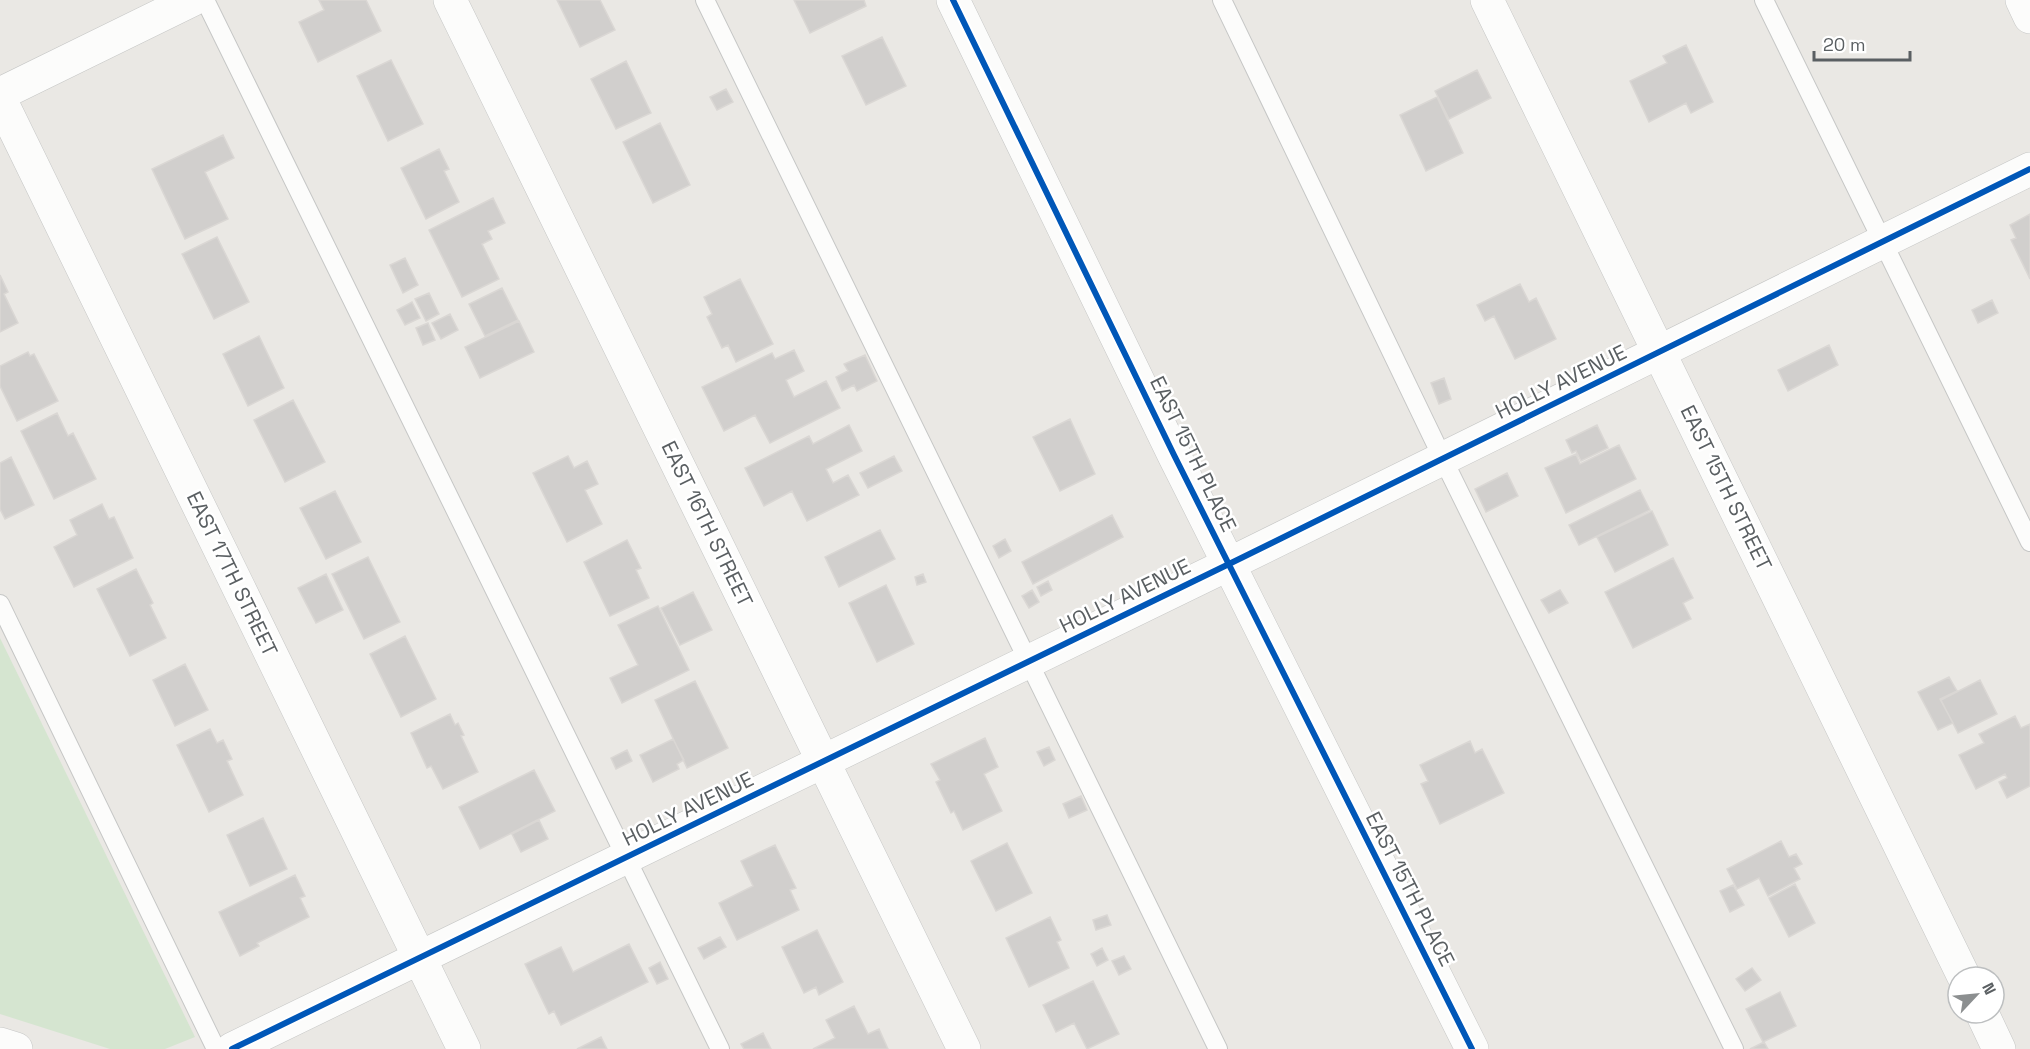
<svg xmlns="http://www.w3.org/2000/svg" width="2030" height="1049" font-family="'Space Grotesk',sans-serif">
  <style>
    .green { fill: #d5e5d0 }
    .building { fill: #d1cfcd; stroke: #dad7d4; stroke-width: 1.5 }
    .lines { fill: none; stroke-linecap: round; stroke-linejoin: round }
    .service-casing { stroke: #c6c7c6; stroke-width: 20 }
    .minor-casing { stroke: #c6c7c6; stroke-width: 34 }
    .tertiary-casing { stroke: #c6c7c6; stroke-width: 34 }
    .service { stroke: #fcfcfb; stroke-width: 18 }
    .minor { stroke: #fcfcfb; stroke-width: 33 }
    .tertiary { stroke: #fcfcfb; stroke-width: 33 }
    .cycleway-casing { stroke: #fff; stroke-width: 10 }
    .cycleway { stroke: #0057b8; stroke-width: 6 }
    .labels { text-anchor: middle; stroke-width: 5; stroke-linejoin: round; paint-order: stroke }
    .street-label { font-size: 21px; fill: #5a5f62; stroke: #fff }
  </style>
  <rect width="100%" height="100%" fill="#eae8e4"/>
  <path class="green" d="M0 638 195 1037 165 1049H110L0 1014Z"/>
  <path class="building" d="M319 0H366L381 31 318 62 299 22 324 10Z
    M557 0H600L615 30 580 47Z
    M794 0H864L866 6 810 33Z
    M882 37 906 86 866 105 842 56Z
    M1686 45 1713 102 1691 113 1686 103 1649 122 1630 81 1667 63 1663 56Z
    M391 60 423 124 388 141 357 76Z
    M626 61 651 113 616 129 591 79Z
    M1477 70 1491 98 1449 119 1435 91Z
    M726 89 733 102 717 110 710 97Z
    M1437 97 1463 153 1426 171 1400 115Z
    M660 123 690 185 653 203 623 142Z
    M223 135 234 158 205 172 228 219 185 239 152 169Z
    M439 149 449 169 444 171 459 202 426 219 401 168Z
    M493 198 505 223 488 231 492 239 482 244 499 279 462 297 429 230Z
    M2030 214V279L2011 240 2016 238 2010 225Z
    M217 237 249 302 214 319 182 254Z
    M405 258 418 285 403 293 390 265Z
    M0 275 8 292 4 294 18 323 0 332Z
    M740 279 773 344 736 362 728 345 722 348 707 317 712 314 704 297Z
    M1520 284 1529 302 1536 298 1556 339 1515 359 1494 316 1485 321 1477 305Z
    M502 288 518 320 485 336 469 304Z
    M429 293 439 314 426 321 415 299Z
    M1992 300 1998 313 1978 323 1972 310Z
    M412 302 420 318 405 325 397 310Z
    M450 314 458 330 441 339 432 323Z
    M519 321 534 352 480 378 465 347Z
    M428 323 435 340 423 345 416 328Z
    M259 336 284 388 248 406 223 354Z
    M1829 345 1838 365 1788 391 1778 370Z
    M794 350 804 371 786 380 794 397 826 381 840 408 770 443 755 415 724 431 702 387 772 353 775 359Z
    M28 352 30 356 34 354 58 401 17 421 0 386V366Z
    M865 355 877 381 857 391 854 385 842 391 836 377 848 371 844 364Z
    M1444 378 1451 399 1439 404 1431 383Z
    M293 400 325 462 285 482 254 420Z
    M57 413 68 436 73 433 96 479 54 499 21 431Z
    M1070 419 1095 474 1060 491 1033 437Z
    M849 425 862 451 826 469 833 483 848 475 859 495 807 521 792 491 764 506 745 468 809 436 813 444Z
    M1597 425 1608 448 1581 461 1576 451 1572 453 1566 440Z
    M1619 445 1636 479 1566 513 1545 468 1576 454 1580 464Z
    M568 456 574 468 587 461 598 484 585 490 602 524 567 542 533 473Z
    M894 456 902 471 868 488 860 473Z
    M11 457 34 505 5 519 0 509V463Z
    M1507 473 1518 496 1486 512 1475 489Z
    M1640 490 1650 510 1579 545 1569 525Z
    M335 491 361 542 326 559 300 508Z
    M102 504 109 519 114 517 133 558 74 587 54 547 77 535 70 520Z
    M1652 511 1668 545 1615 572 1597 537Z
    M1112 515 1123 537 1033 584 1022 562Z
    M880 530 895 559 839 587 825 557Z
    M1005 539 1011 551 999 558 993 546Z
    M627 540 641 568 636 570 649 598 610 616 584 562Z
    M368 557 400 622 364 639 332 574Z
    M1673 558 1693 598 1683 603 1691 619 1633 648 1605 592Z
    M136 569 153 603 150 605 166 638 130 656 97 589Z
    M326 574 343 610 316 623 298 588Z
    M923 574 926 582 917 585 915 577Z
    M1048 581 1052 590 1041 596 1037 587Z
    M886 585 914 644 877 662 849 603Z
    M1032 590 1039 602 1029 608 1022 596Z
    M1560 590 1568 603 1549 613 1541 600Z
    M693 592 712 630 680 645 661 608Z
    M658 606 689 670 622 703 610 678 638 665 618 625Z
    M405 636 436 699 401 717 370 654Z
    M185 664 208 710 175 726 153 680Z
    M1949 677 1957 691 1940 699 1953 723 1938 730 1918 692Z
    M1980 680 1997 714 1958 733 1941 700Z
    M695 681 728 748 687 768 655 700Z
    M450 714 455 725 458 723 464 735 461 736 478 772 443 789 431 766 427 768 411 733Z
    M2015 716 2021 728 2030 724V786L2007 798 1999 782 2007 778 2005 774 1976 789 1959 755 1984 743 1979 734Z
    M210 729 217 743 223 740 232 759 227 761 243 795 209 812 177 745Z
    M985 738 998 767 984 774 1002 811 963 830 954 811 951 813 936 782 940 780 931 764Z
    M673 739 684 760 677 764 679 769 653 782 640 755Z
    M1470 741 1475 753 1482 749 1504 793 1440 824 1421 784 1428 781 1420 765Z
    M1049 747 1055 760 1044 766 1037 752Z
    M627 750 632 761 616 769 611 758Z
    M534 770 555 811 480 849 459 807Z
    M1081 796 1087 810 1069 818 1063 804Z
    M263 818 287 869 250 886 227 835Z
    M539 820 548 839 521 852 512 834Z
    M1781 841 1789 857 1796 854 1802 864 1794 868 1800 879 1768 896 1759 878 1737 889 1727 869Z
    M1007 843 1032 893 996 911 971 861Z
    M775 845 796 888 790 890 799 910 737 940 719 903 753 886 741 861Z
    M295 875 305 896 300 898 309 917 257 943 259 946 240 956 219 912Z
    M1795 884 1815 923 1789 937 1769 898Z
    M1733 885 1744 905 1730 912 1720 891Z
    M1107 915 1111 925 1096 930 1093 920Z
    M1050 917 1061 940 1057 942 1069 968 1029 987 1006 938Z
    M817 930 843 982 819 995 816 987 804 993 782 947Z
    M720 937 726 947 704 959 698 948Z
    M629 944 648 982 561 1025 554 1011 549 1014 525 964 561 947 573 972Z
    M1102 948 1108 960 1097 966 1091 954Z
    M1124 956 1131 969 1119 975 1112 961Z
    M660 962 668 979 657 984 649 968Z
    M1752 968 1761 980 1745 991 1736 979Z
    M1093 981 1119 1034 1087 1049 1074 1023 1056 1032 1043 1005Z
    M1780 992 1796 1026 1763 1042 1746 1009Z
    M854 1006 868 1034 879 1029 888 1049H813L835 1038 826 1020Z
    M763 1033 771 1049H744L741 1044Z
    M601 1037 607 1049H577Z
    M1764 1042 1768 1049H1750Z"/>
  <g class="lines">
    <defs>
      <path id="service" d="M205 0 720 1049
        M705 0 1218 1049
        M1222 0 1443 459 1734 1049
        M1764 0 2030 542
        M0 604 216 1049"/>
      <path id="minor" d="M450 0 964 1049
        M953 0 1174 455 1472 1049
        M1487 0 1964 977
        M2022 0 2030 17
        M0 99 464 1049
        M1982 1013 1999 1049
        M0 1044 16 1049
        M232 1049 1229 564 2030 169"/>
      <path id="tertiary" d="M0 94 192 0"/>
    </defs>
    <use href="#service" class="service-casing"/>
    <use href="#minor" class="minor-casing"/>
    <use href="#tertiary" class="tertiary-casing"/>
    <use href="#service" class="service"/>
    <use href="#minor" class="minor"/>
    <use href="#tertiary" class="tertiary"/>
    <defs>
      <path id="cycleway" d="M953 0 1174 455 1472 1049
        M232 1049 1229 564 2030 169"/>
    </defs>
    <use href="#cycleway" class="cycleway-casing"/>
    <use href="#cycleway" class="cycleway"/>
  </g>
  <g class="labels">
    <g class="street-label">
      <text transform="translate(1561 382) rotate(-26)" y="7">HOLLY AVENUE</text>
      <text transform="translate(1193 454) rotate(64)" y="7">EAST 15TH PLACE</text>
      <text transform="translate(1726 488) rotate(64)" y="7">EAST 15TH STREET</text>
      <text transform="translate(707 524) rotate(64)" y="7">EAST 16TH STREET</text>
      <text transform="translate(232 574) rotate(64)" y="7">EAST 17TH STREET</text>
      <text transform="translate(1125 596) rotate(-26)" y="7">HOLLY AVENUE</text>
      <text transform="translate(688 809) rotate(-26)" y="7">HOLLY AVENUE</text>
      <text transform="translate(1410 889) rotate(63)" y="7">EAST 15TH PLACE</text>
    </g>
  </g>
  <g transform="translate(1976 995) rotate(64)"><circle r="28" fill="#ffffff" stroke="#bdbfc0" stroke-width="1.5"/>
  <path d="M0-4.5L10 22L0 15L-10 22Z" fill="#8c8f90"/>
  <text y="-9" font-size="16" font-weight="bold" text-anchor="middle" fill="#5a5f62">N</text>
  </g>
  <path d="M1814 51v9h96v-9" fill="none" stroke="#5a5f62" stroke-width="3"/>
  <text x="1823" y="51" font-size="18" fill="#5a5f62" stroke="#ffffff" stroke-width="4.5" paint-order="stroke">20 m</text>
</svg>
